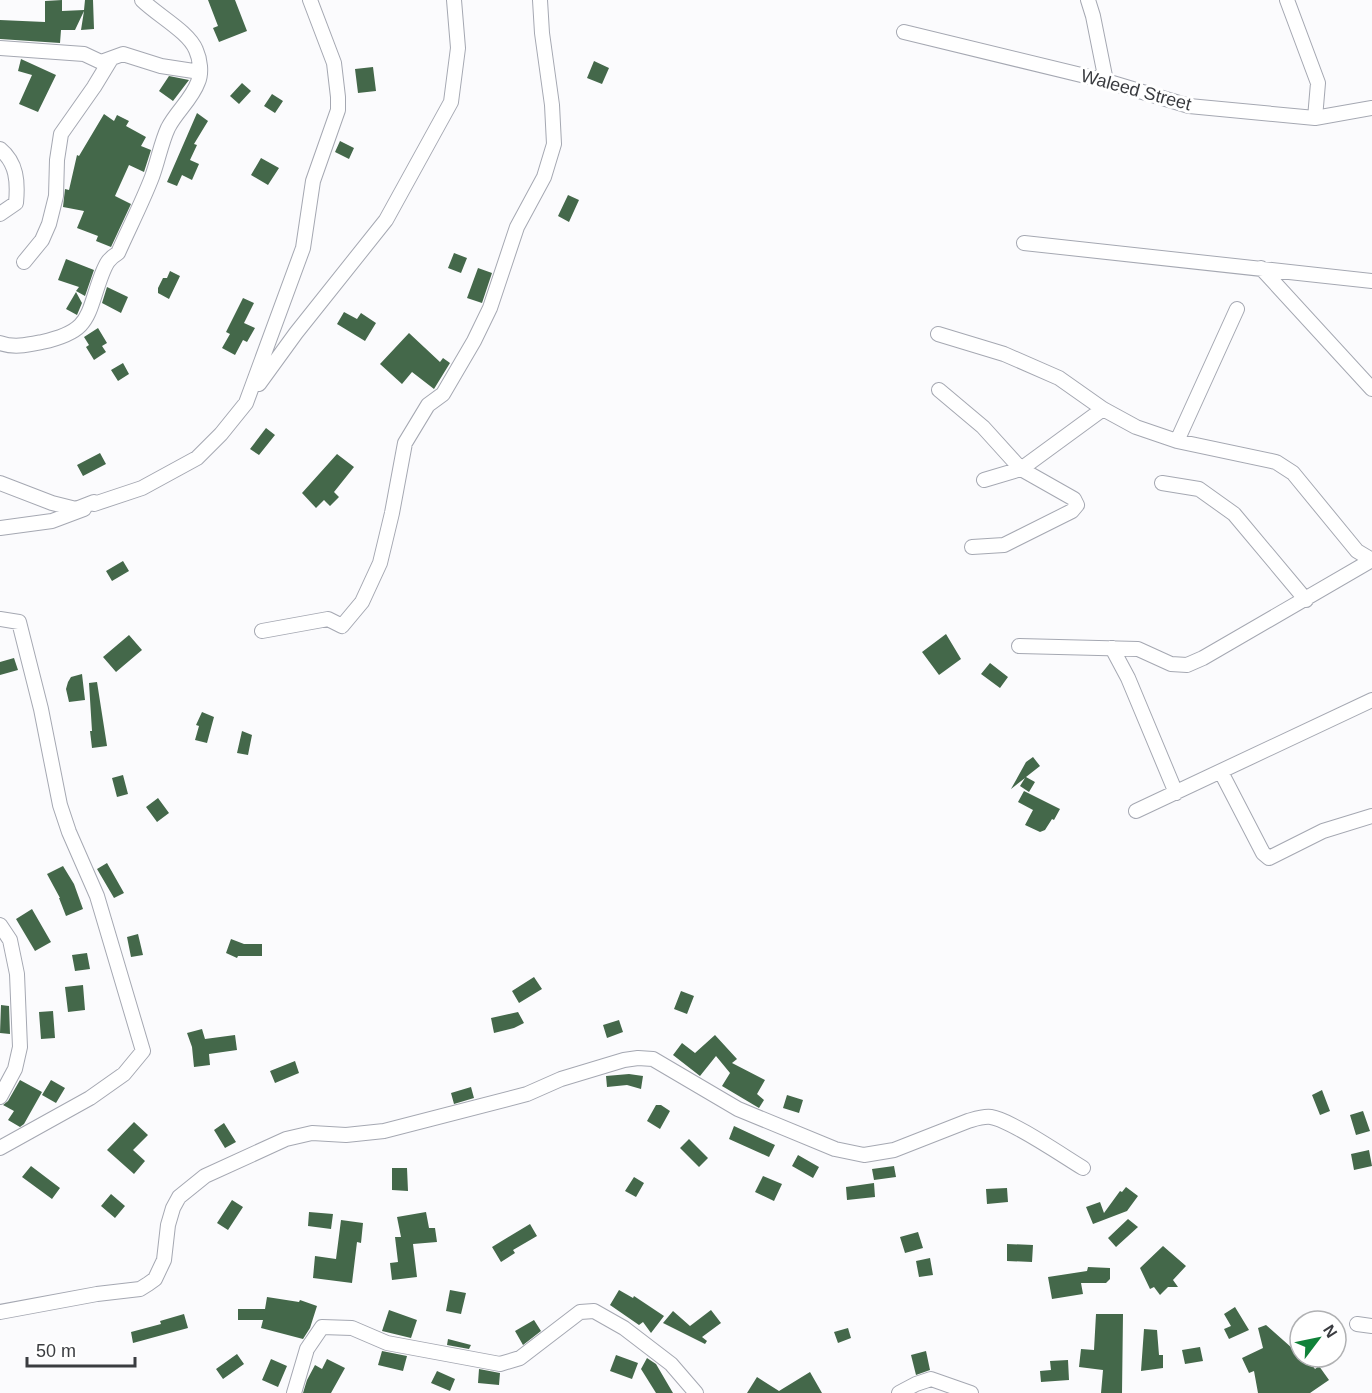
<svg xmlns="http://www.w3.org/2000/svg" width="1372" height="1393" font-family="Arial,sans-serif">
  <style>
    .building { fill: #44684a }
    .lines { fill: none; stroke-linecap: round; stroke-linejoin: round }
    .minor-casing { stroke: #a5a8b2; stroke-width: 16 }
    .minor { stroke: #fff; stroke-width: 14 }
    .labels { text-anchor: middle; stroke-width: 6; stroke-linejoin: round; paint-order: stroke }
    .street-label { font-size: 18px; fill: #3a3c40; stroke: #fff }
  </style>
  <rect width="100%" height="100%" fill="#fbfbfd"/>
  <path class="building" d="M62 0V11L84 10 85 0H93L94 29 81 30 84 11 75 30H61L60 43 0 39V20L45 22V1Z
    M208 0H235L247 31 219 42 213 28 218 26Z
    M21 59 56 75 38 112 19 104 32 75 18 71Z
    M594 61 609 68 602 84 587 78Z
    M373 67 376 91 358 93 355 69Z
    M169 76 189 80 173 101 159 91Z
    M242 83 251 91 239 104 230 96Z
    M272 94 283 101 275 113 264 106Z
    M197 113 208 121 194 144 197 145 190 160 199 164 192 180 182 175 177 186 167 182Z
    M104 114 114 121 117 115 129 121 126 126 146 137 141 146 151 150 144 172 129 165 115 196 131 204 111 247 96 241 98 236 77 228 84 211 63 207 65 189 69 190 77 155 79 156Z
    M340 141 354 148 349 159 335 152Z
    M261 158 279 168 268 185 251 175Z
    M568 195 579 200 569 222 558 216Z
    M454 253 467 258 461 273 448 268Z
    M66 259 94 270 85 296 76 291 79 287 58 280Z
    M478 268 492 273 482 303 467 298Z
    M170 271 180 276 169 299 158 293V288L163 278H167Z
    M107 287 128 297 121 313 102 303Z
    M76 292 82 303 77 315 66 309Z
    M243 298 254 303 244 323 255 328 247 342 243 340 235 355 222 348 230 334 226 332Z
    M344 312 357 319 361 313 376 323 365 341 337 324Z
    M98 328 107 343 102 346 106 352 94 360 86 347 89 345 84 337Z
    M409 333 440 362 443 358 450 363 434 389 412 372 402 384 380 364Z
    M123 363 129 374 118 381 111 370Z
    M266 428 275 435 259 455 250 449Z
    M100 453 106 464 83 476 77 465Z
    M337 454 354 467 334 492 339 497 330 506 324 500 316 508 302 493Z
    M123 561 129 571 112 581 106 571Z
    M946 634 961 659 939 675 922 652Z
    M129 635 142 650 116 672 103 657Z
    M14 658 18 670 0 675V662Z
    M990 663 1008 677 1000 688 981 674Z
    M82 674 85 700 69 702 66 689 68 682 71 677Z
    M97 682 107 746 92 748 90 731H92L89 683Z
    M202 712 214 717 207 743 195 740 199 726 196 725Z
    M242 731 252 735 248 755 237 753Z
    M1033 757 1040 766 1026 777 1035 782 1029 792 1020 786 1025 778 1011 789 1026 762Z
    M123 775 128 794 117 797 112 778Z
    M1024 791 1060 809 1054 820 1052 819 1045 830 1040 832 1025 825 1033 810 1018 802Z
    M158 798 169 813 157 822 146 807Z
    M107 863 124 893 114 898 97 869Z
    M63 866 74 884 83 909 66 916 59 898H60L47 874Z
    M32 909 51 942 35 951 16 919Z
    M138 934 143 955 131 957 127 937Z
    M231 939 244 944H262V956H238L237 958 226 953Z
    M87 953 90 969 75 971 72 955Z
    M534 977 542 989 519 1003 512 991Z
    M83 985 85 1010 68 1012 65 987Z
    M681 991 694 996 687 1014 674 1009Z
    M1 1005 9 1006 10 1034 0 1033Z
    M53 1011 55 1038 41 1039 39 1012Z
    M518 1012 524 1023 514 1028 494 1033 491 1018Z
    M619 1020 623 1032 607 1038 603 1025Z
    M202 1029 205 1039 235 1035 237 1050 209 1054 210 1065 194 1067 192 1047 187 1033Z
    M715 1035 737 1059 732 1063 765 1080 757 1094 764 1100 759 1108 722 1086 730 1073 716 1056 700 1076 673 1055 682 1043 695 1053Z
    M295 1061 299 1073 275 1083 270 1071Z
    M629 1074 643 1076 641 1089 627 1085 607 1087 606 1076Z
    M20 1080 42 1092 24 1124 20 1127 8 1120 14 1111 3 1105 8 1101Z
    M51 1080 65 1088 56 1103 42 1095Z
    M471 1087 474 1098 454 1104 451 1093Z
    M1322 1090 1330 1111 1320 1115 1312 1095Z
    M787 1095 803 1100 799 1113 783 1108Z
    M656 1105H661L670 1111 660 1129 647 1121Z
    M1363 1111 1370 1131 1356 1135 1350 1115Z
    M134 1122 148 1135 133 1150 145 1161 134 1174 107 1150Z
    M224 1123 236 1142 225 1148 214 1130Z
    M734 1126 775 1145 769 1157 729 1139Z
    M689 1139 708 1158 699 1167 680 1148Z
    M1369 1150 1372 1166 1354 1170 1351 1154Z
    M798 1155 819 1167 813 1178 792 1166Z
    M31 1166 60 1188 52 1199 22 1177Z
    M894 1166 896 1177 874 1180 872 1169Z
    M392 1168H407L408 1191 392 1190Z
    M763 1176 782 1184 774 1201 755 1192Z
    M634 1177 644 1183 636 1197 625 1191Z
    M874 1183 875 1197 847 1200 846 1187Z
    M1126 1187 1138 1196 1127 1211 1093 1224 1086 1207 1100 1202 1104 1213 1120 1191 1122 1192Z
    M1007 1188 1008 1202 987 1204 986 1189Z
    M111 1194 125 1206 115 1218 101 1206Z
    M232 1200 243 1207 228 1230 217 1223Z
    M309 1212 333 1214 331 1229 308 1226Z
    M426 1212 429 1228H435L437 1242 413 1244 417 1277 392 1280 390 1263 398 1262 395 1237H401L397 1217Z
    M1128 1219 1138 1227 1116 1247 1108 1238Z
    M341 1220 363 1223 361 1243 357 1242 352 1283 313 1278 315 1256 336 1259Z
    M530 1224 537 1236 513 1250 515 1253 501 1262 492 1247Z
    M918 1232 923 1248 905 1253 900 1237Z
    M1007 1244 1033 1245 1032 1262 1007 1261Z
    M1163 1246 1186 1266 1173 1280 1178 1287H1168L1160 1295 1154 1287 1150 1289 1140 1268Z
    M930 1258 933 1275 919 1277 916 1261Z
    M1088 1267 1110 1268V1279L1106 1283H1081L1083 1294 1052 1299 1048 1277 1087 1271Z
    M450 1290 466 1293 461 1314 446 1311Z
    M619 1290 633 1298 634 1296 664 1316 651 1333 643 1322 639 1325 610 1305Z
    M267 1297 299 1302 300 1300 317 1306 310 1328 303 1339 261 1328 263 1320H238V1309H265Z
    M1235 1307 1249 1330 1229 1339 1224 1329 1231 1326 1224 1314Z
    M389 1310 417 1320 411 1338 382 1331Z
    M711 1310 721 1323 702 1337 707 1341 705 1344 663 1323 673 1311 690 1326Z
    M184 1314 188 1328 133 1343 131 1332 161 1324 160 1321Z
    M1096 1314H1123L1122 1393H1101L1103 1370 1079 1367 1081 1349 1094 1350Z
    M534 1320 541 1331 523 1345 515 1331Z
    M1266 1325 1292 1348 1298 1357H1306L1315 1369 1319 1366 1329 1380 1310 1393H1258L1254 1371 1249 1373 1242 1358 1263 1348 1258 1328Z
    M848 1328 851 1338 838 1343 834 1332Z
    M1144 1329 1157 1330 1159 1355H1163V1368L1141 1371Z
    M448 1339 471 1345 469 1349 447 1345Z
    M1200 1347 1203 1361 1185 1364 1182 1350Z
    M382 1351 407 1356 403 1371 378 1365Z
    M926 1351 930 1370 916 1375 911 1355Z
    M237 1354 244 1364 223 1379 216 1369Z
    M616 1355 638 1363 632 1379 610 1371Z
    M647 1358 656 1364 673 1393H656L641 1369Z
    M271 1359 287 1366 278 1387 262 1380Z
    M327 1359 345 1368 331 1393H303L307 1380 315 1365 322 1369Z
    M1068 1360 1069 1380 1041 1382 1040 1371 1051 1370 1050 1361Z
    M479 1369 500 1373 499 1385 478 1383Z
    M437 1371 455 1379 450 1391 431 1383Z
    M810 1372 822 1393H747L757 1377 779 1391Z"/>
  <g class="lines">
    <defs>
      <path id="minor" d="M1088 0 1093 16 1106 81
        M1287 0 1318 83 1315 118
        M904 32 1106 81 1189 106 1315 118 1372 108
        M0 48 84 54 101 62 123 54 161 66 200 72
        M0 149C17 163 18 182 16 203L0 214
        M1024 243 1372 281
        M24 262 42 240 49 224 56 196 57 160 61 134 94 87 111 59
        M1261 268 1372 389
        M938 334 1004 354 1059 378 1103 409 1136 427 1177 441 1276 462 1293 473 1357 551 1372 560
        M0 343C14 348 27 345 42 342 92 331 86 316 102 274 106 264 108 259 118 253 129 228 142 203 152 177 158 161 161 143 168 128 176 112 192 99 198 82 202 73 200 59 196 50 189 32 157 15 142 0
        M259 384 296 333 386 220 451 102 458 48 454 0
        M939 390 983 427 1021 469 1074 499 1077 505 1072 511 1004 545 972 547
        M1177 441 1237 309
        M984 480 1021 469 1103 409
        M0 483 52 503 76 509 94 502V504L142 488 197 458 221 434 246 403 303 248 313 181 338 110V97L334 63 310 0
        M1162 483 1199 489 1234 514 1306 600
        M0 528 52 521 84 509
        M0 619 19 622 41 709 60 805 69 832 97 896 143 1051 124 1074 90 1098 0 1148
        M262 631 328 619 342 626 362 602 380 563 392 513 405 443 428 405 443 394 474 341 490 308 517 227 544 177 554 144 552 105 542 33 540 0
        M1019 646 1138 649 1171 664 1187 665 1203 658 1372 560
        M1112 648 1128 678 1176 793
        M1221 772 1263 853 1269 858 1323 831 1372 816
        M1136 811 1372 700
        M0 925 10 940 17 974 20 1047 15 1069 0 1097
        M0 1312 97 1294 140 1289 148 1284 155 1279 164 1260 168 1225 173 1208 179 1197 205 1176 286 1139 312 1133 346 1135 384 1131 527 1094 561 1079 624 1060 638 1058 653 1059 738 1109 835 1149 864 1155 894 1150 968 1121C975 1119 983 1116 991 1117 1011 1120 1063 1156 1083 1168
        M1357 1324 1372 1326
        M294 1393 307 1349 322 1327 352 1328 387 1343 500 1364 520 1358 580 1312 594 1311 624 1328 671 1364 696 1393
        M899 1393 916 1384 931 1379 971 1393"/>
    </defs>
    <use href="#minor" class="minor-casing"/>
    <use href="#minor" class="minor"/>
  </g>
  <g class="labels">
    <g class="street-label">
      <text transform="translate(1136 90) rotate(15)" y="6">Waleed Street</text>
    </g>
  </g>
  <g transform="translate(1318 1339) rotate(58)"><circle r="28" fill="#ffffff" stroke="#b0b1b3" stroke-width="1.5"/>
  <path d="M0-4.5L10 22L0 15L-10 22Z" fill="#108239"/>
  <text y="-9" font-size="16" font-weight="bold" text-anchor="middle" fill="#3a3c40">N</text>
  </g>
  <path d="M27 1357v9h108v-9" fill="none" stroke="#3a3c40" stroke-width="3"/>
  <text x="36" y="1357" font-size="18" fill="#3a3c40" stroke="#ffffff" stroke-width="4.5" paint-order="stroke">50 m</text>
</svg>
